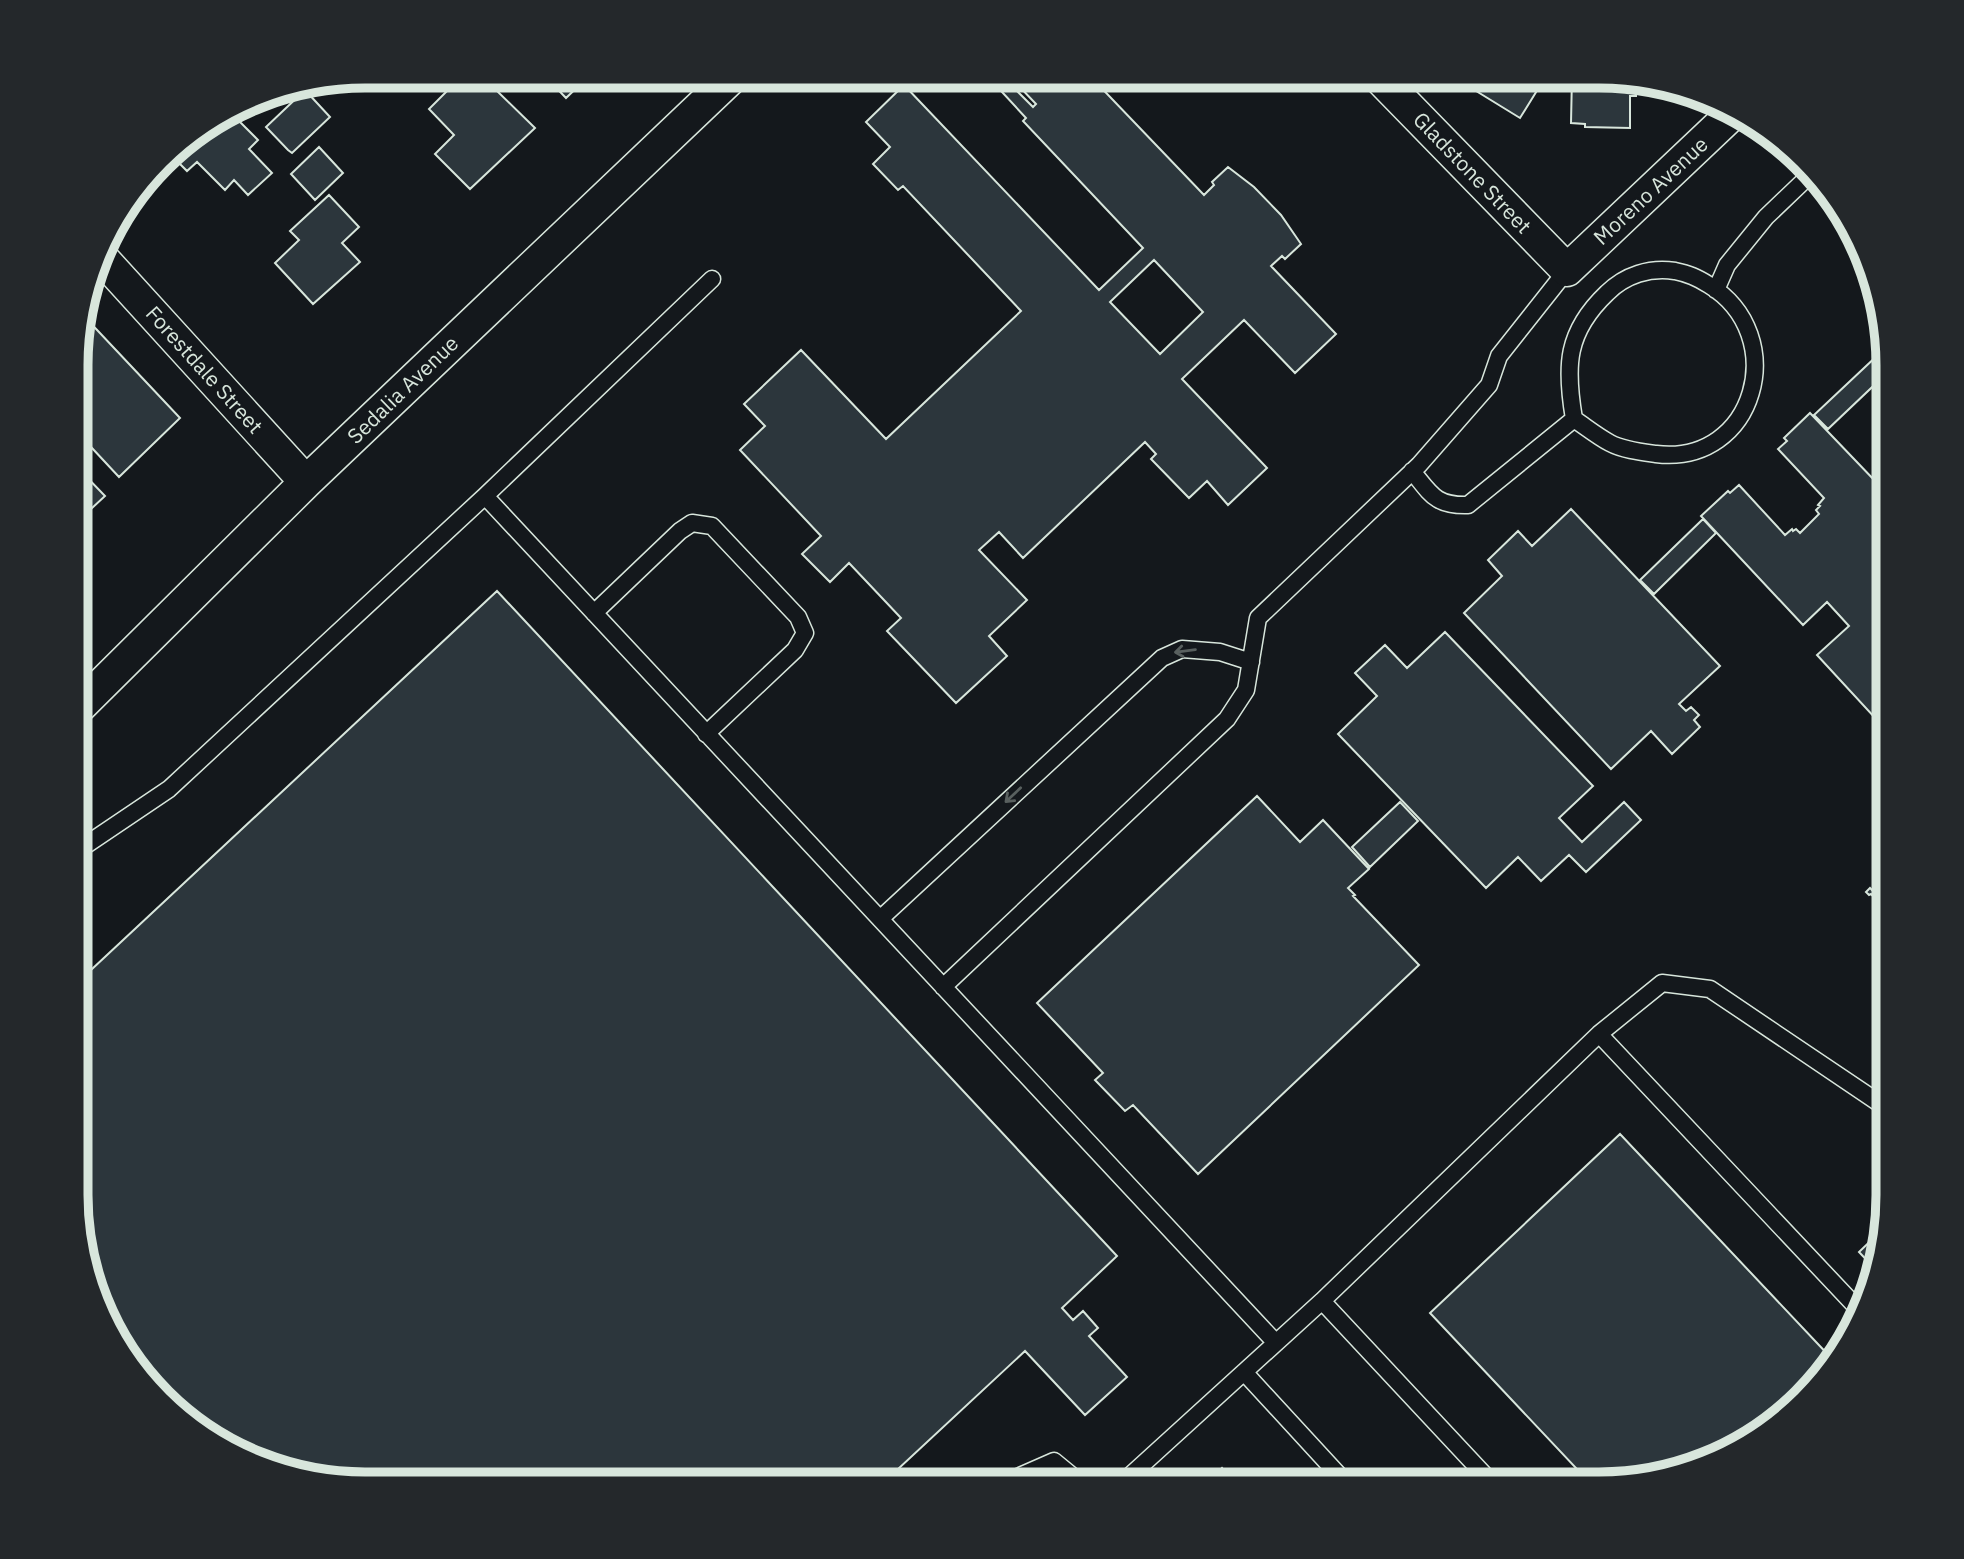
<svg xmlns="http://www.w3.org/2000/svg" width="1964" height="1559" font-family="'IBM Plex Sans',sans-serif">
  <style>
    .building { fill: #2c363c; stroke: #d8e6dc; stroke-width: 2; fill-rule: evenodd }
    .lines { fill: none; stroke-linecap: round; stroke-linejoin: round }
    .lane-casing { stroke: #d8e6dc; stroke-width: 19 }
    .street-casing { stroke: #d8e6dc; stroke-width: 35 }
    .lane { stroke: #14181c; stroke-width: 16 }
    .street { stroke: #14181c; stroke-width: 32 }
    .oneway { stroke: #59605f }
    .labels { text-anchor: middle; stroke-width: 5; stroke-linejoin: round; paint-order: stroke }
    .street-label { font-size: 21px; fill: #d8e6dc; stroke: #14181c }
    .rim { fill: none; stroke: #d8e6dc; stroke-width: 9 }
  </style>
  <rect width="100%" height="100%" fill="#14181c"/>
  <path class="building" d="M463 75H492L501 85 496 90 535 128 470 189 435 154 454 135 429 109Z
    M544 75H590L566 98Z
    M1024 76H1090L1204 195 1214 185 1212 182 1228 167 1254 187 1281 215 1301 244 1285 259 1282 256 1271 266 1336 334 1295 373 1244 320 1182 379 1267 468 1228 505 1207 481 1189 498 1151 459 1156 454 1145 442 1023 558 999 532 979 550 1027 600 989 636 1007 656 956 703 887 631 901 618 849 563 830 582 802 554 821 536 740 450 765 426 744 404 801 350 886 439 1021 311 903 186 898 190 873 164 890 147 866 122 904 85 1099 290 1143 248 1023 121 1026 118 1002 92 1010 84 1033 107 1036 104 1016 83ZM1154 260 1203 312 1160 354 1110 302Z
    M1475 76H1546L1520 118 1468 86Z
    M1572 76H1618L1636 80V96H1630V128L1585 127V124L1571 123Z
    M305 90 330 117 292 153 288 150 266 127Z
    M244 106 250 113 240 122 258 140 249 149 272 173 248 195 234 180 225 190 197 162 187 171 173 157 174 155 171 151 174 147Z
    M319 147 343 173 315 200 291 174Z
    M329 195 359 227 342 243 360 262 313 304 275 263 299 240 290 231Z
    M82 314 180 418 119 477 78 433V326Z
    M1880 353 1888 362 1889 371 1828 429 1814 415Z
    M1810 413 1877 483 1879 481 1889 492 1888 732 1817 655 1849 626 1827 602 1803 625 1701 516 1728 491 1730 493 1739 485 1785 535 1792 529 1793 531 1796 529 1800 533 1819 514 1816 510 1820 506 1818 505 1824 498 1778 449 1787 441 1784 438Z
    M77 467 105 496 77 522Z
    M1571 509 1720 666 1679 704 1686 711 1691 707 1699 715 1694 720 1700 727 1672 754 1651 731 1611 769 1464 613 1502 576 1488 560 1518 531 1532 546Z
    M1703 519 1716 533 1654 594 1640 580Z
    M497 591 1117 1256 1062 1308 1073 1320 1083 1311 1098 1328 1089 1336 1127 1377 1085 1415 1025 1351 883 1483H346L254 1462 173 1412 105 1323 76 1214V984Z
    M1445 632 1593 786 1559 818 1582 842 1624 802 1641 820 1586 872 1569 855 1541 881 1518 857 1486 888 1338 734 1377 696 1355 673 1385 645 1407 668Z
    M1257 796 1300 842 1323 820 1369 869 1348 888 1355 895 1353 896 1419 965 1198 1174 1133 1105 1125 1111 1095 1080 1103 1073 1037 1003Z
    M1400 802 1418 821 1370 867 1352 847Z
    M1888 875V912L1871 894 1869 895 1866 892 1870 888 1872 890Z
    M1888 1008V1025L1881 1018 1879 1020 1875 1015 1879 1011 1882 1014Z
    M1620 1134 1833 1360 1817 1386 1711 1462 1600 1484H1591L1430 1313Z
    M1885 1227 1875 1269 1859 1252Z
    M1222 1468 1237 1484H1206Z"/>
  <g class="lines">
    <defs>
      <path id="lane" d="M1716 290 1727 265 1766 217 1811 174
        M1412 471C1431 494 1435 506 1468 505L1574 419C1586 427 1597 436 1610 443 1623 450 1641 452 1656 454 1756 466 1791 335 1709 285 1696 277 1689 274 1675 271 1650 267 1625 275 1607 293 1566 332 1565 366 1574 419
        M485 496 1276 1343
        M594 613 680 531 692 523 712 526 798 617 805 633 795 650 706 734
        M77 851 169 789 485 496 712 279
        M880 919 1162 658 1182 649 1220 652 1251 662
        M943 987 1227 719 1246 690 1258 618 1419 465 1489 385 1499 356 1567 270
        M1599 1034 1662 983 1710 989 1888 1109
        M1322 1301 1493 1484
        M1244 1372 1347 1484
        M1004 1483 1054 1461 1082 1484
        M1121 1484 1322 1301 1599 1034 1862 1313"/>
      <path id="street" d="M1378 76 1567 270 1734 112
        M101 257 306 482
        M77 709 306 482 734 75"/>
    </defs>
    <use href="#lane" class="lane-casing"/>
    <use href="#street" class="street-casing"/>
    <use href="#lane" class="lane"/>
    <use href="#street" class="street"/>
  </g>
  <defs><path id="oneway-shaft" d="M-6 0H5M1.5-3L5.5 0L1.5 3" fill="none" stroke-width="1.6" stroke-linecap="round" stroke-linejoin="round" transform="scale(1.75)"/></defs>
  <g class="oneway">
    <use href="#oneway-shaft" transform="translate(1185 651) rotate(173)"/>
    <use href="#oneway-shaft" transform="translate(1013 795) rotate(137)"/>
  </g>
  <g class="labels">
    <g class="street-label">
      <text transform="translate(1472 173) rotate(46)" y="7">Gladstone Street</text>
      <text transform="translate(1651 191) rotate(-43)" y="7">Moreno Avenue</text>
      <text transform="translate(204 370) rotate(48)" y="7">Forestdale Street</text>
      <text transform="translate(403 390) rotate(-44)" y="7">Sedalia Avenue</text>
    </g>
  </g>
  <path d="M0 0H1964V1559H0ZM365 88H1599A277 277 0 0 1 1876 365V1195A277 277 0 0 1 1599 1472H365A277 277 0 0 1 88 1195V365A277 277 0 0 1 365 88Z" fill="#24282b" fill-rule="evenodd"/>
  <path class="rim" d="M365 88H1599A277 277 0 0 1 1876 365V1195A277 277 0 0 1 1599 1472H365A277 277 0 0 1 88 1195V365A277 277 0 0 1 365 88Z"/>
</svg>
